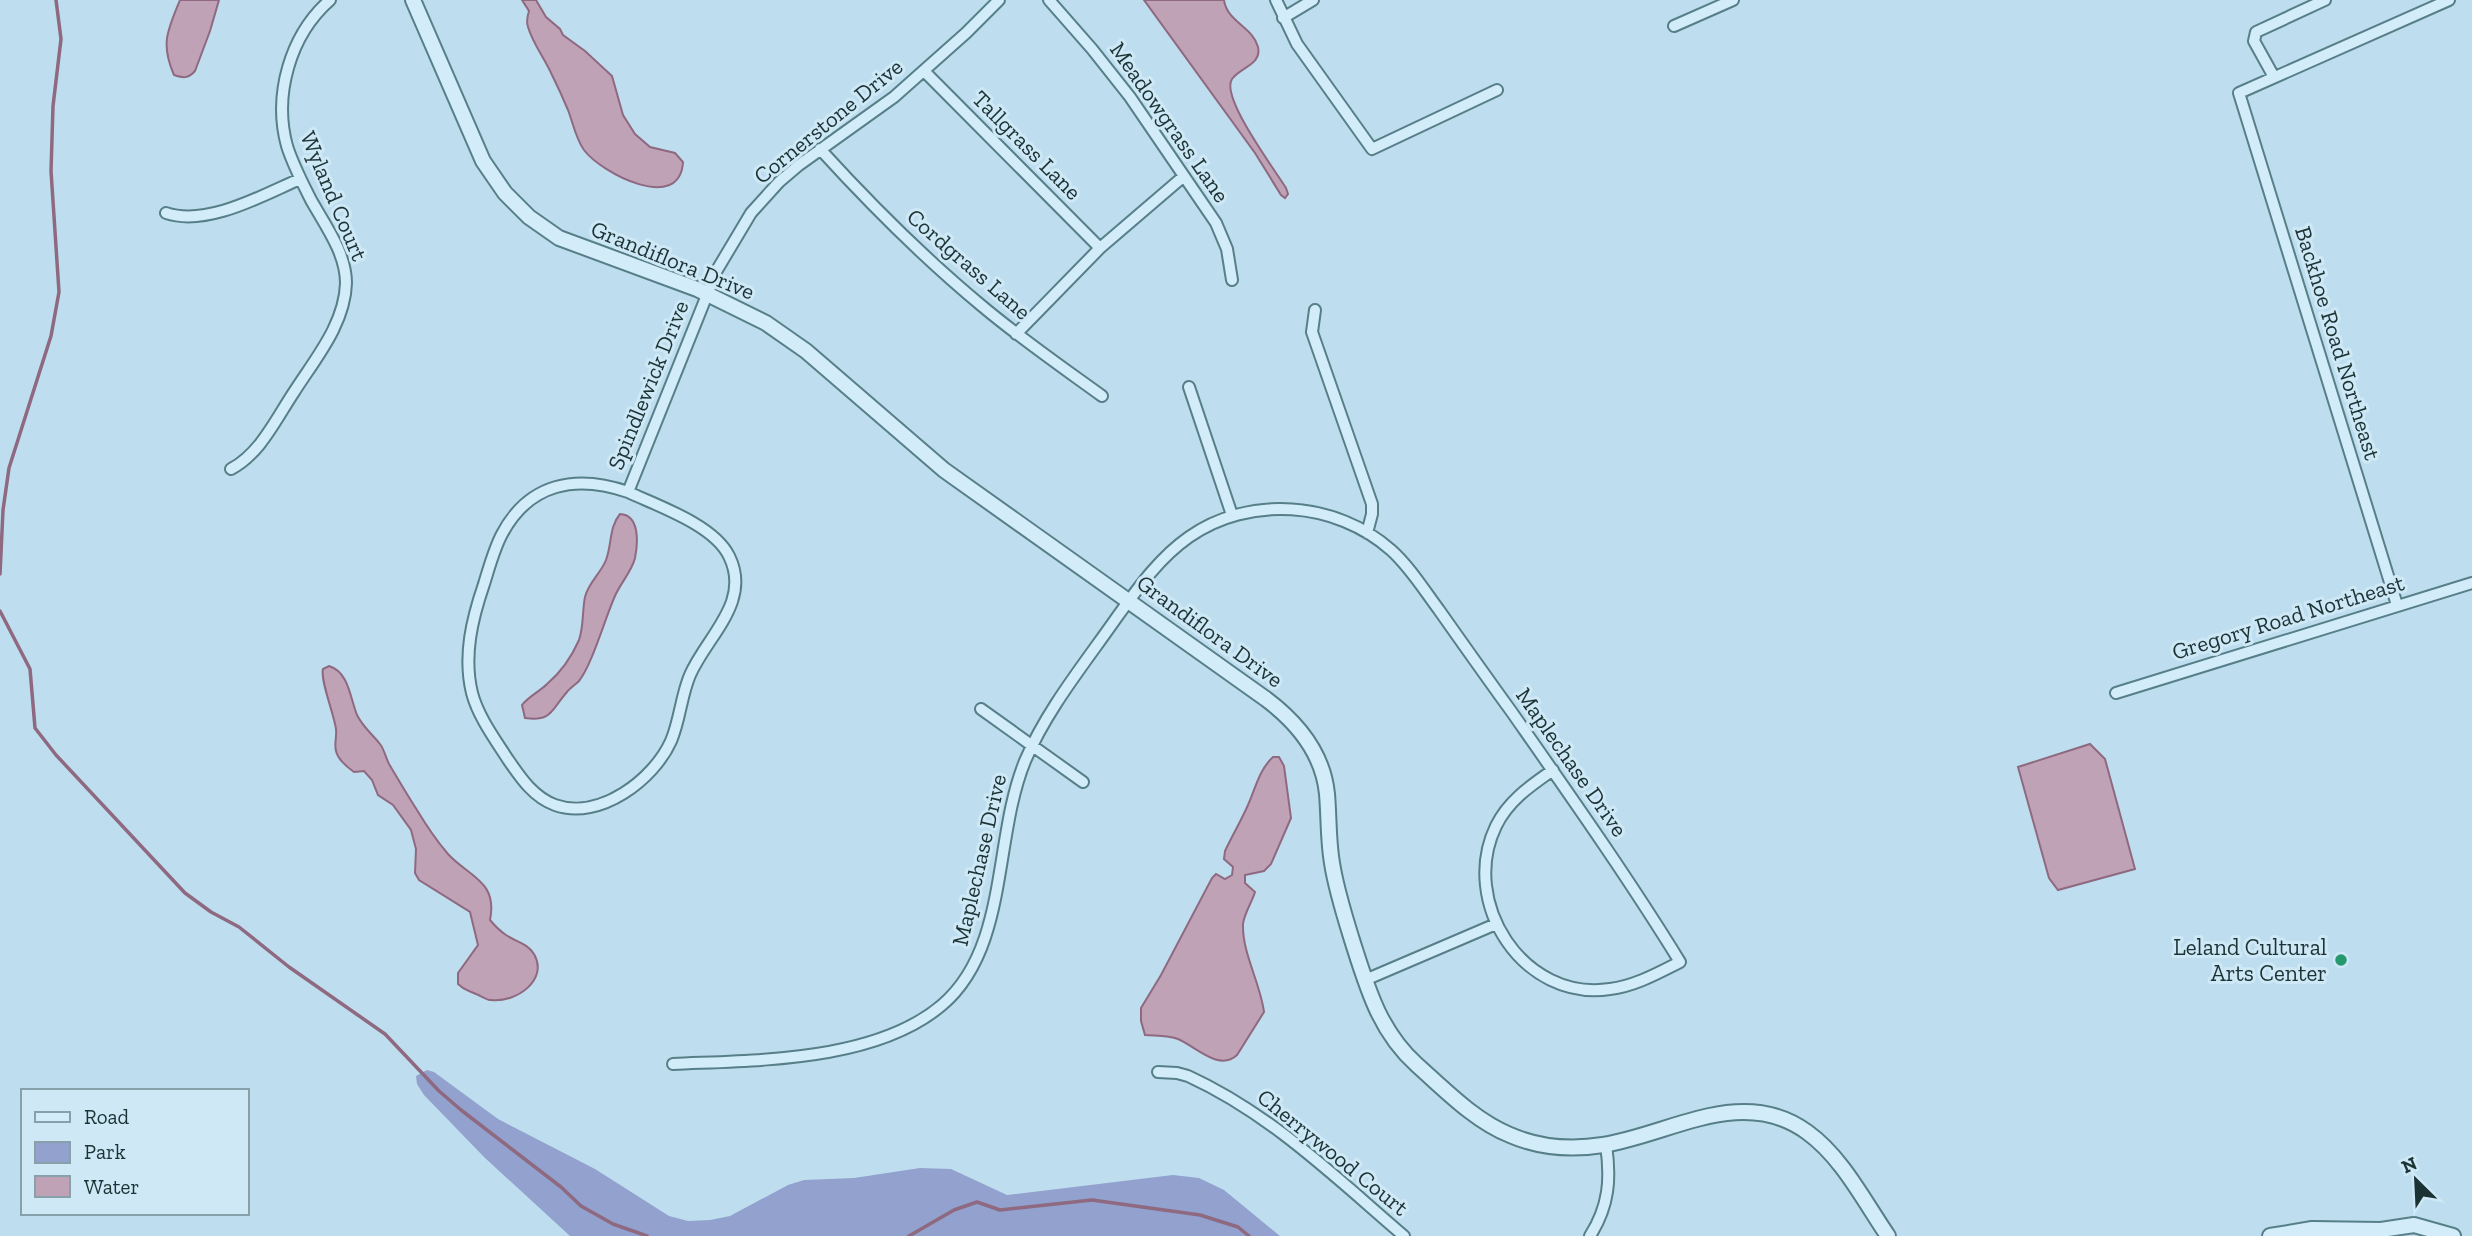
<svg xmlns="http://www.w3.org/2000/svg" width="2472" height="1236" font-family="'Zilla Slab',serif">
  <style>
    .green { fill: #92a1cd }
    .water { fill: #c0a2b6; stroke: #8e6980; stroke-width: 2 }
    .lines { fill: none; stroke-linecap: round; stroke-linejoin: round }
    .stream { stroke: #8e6980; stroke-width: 3.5 }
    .minor-casing { stroke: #577f88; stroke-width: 14 }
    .tertiary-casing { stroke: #577f88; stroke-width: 18 }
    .minor { stroke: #d2ecfa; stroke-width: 10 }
    .tertiary { stroke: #d2ecfa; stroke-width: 14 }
    .poi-dot { fill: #25986e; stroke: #cee8f6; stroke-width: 2.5 }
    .labels { text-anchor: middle; stroke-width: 6; stroke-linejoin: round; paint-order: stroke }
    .street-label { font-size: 23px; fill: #1c3336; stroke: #cee8f6 }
    .poi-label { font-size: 23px; fill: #1c3336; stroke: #cee8f6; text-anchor: end }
  </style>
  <rect width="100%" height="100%" fill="#bedeef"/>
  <path class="green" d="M427 1070 434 1072 498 1119 595 1169 669 1216 688 1221 710 1220 730 1216 788 1185 804 1180 854 1178 920 1168 951 1169 1007 1195 1173 1175 1199 1178 1224 1190 1280 1236H570L484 1157 424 1095 417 1084 416 1076Z"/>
  <path class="water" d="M180 0H219L210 31 195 71C188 79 183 78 174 75 160 43 168 30 180 0Z
    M522 0H536L546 17 560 29 563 35 585 51 612 76 623 115 635 134 650 147 675 153 683 162C680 214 601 173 584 150 576 139 573 123 568 110 563 98 558 87 552 75 545 59 533 44 528 27 526 21 527 17 529 11Z
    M1144 0H1224C1227 22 1253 27 1258 47 1262 65 1240 67 1232 79 1220 97 1275 170 1286 188L1288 194 1285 198 1281 195 1255 153Z
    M620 514C640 515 638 543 635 558 632 571 620 584 615 596 605 618 592 665 579 681 575 685 570 688 567 692 551 710 552 722 525 718L522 705C529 696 539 692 547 684 560 673 572 656 579 640 584 625 582 612 585 597 588 583 601 573 606 560 612 544 609 527 620 514Z
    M329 666C349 672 350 698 357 715 363 727 372 734 380 744 384 749 386 758 389 764 398 779 407 795 417 810 426 825 436 840 448 854 469 877 498 881 490 920 495 926 500 931 506 935 516 942 527 943 534 954 549 980 516 1003 491 1000 486 1000 482 996 476 994 468 990 465 991 458 984V973L478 945 470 912 419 880 415 873 416 849 411 830 393 805 378 795 372 780 364 771 354 772C347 767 338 760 336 751 334 744 337 736 336 729 334 714 320 680 323 669Z
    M2090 744 2105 759 2135 869 2058 890 2049 878 2018 767Z
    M1273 757H1279L1284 766 1291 818 1271 864 1264 871 1245 875V883L1255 892C1252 902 1244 914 1243 924 1242 953 1260 982 1264 1012L1237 1055C1219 1072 1195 1046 1178 1039 1168 1035 1155 1036 1145 1035L1141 1021V1008L1161 975 1212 878 1216 874 1225 879 1232 875 1233 867 1224 859 1225 851C1232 836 1241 821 1248 805 1256 787 1259 770 1273 757Z"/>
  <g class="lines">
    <path class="stream" d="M0 574 3 510 9 468 51 336 59 292 51 171 53 106 61 39 56 0
      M0 611 30 669 35 728 56 755 185 893 211 912 239 927 289 967 385 1034 439 1091 461 1110 561 1187 581 1206 613 1224 647 1236
      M909 1236 954 1210 977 1202 1000 1210 1092 1200 1200 1215 1238 1227 1249 1236"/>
    <defs>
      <path id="minor" d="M1049 0 1092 49 1130 97 1216 223 1227 249 1232 280
        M1276 0 1297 44 1372 149 1497 90
        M1283 18 1313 0
        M1674 26 1733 0
        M924 71 1100 248
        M2274 77 2254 41 2256 32 2325 0
        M820 149C871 205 924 258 982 306 1020 338 1062 367 1102 396
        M166 213C207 227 263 195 300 179
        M1315 310 1312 332 1372 504V514L1367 533
        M1016 334 1100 248 1184 176
        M1189 387 1232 515
        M231 469C260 454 276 419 294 392 315 359 345 324 346 283 346 253 325 225 311 200 302 182 293 165 287 146 273 95 290 35 330 0
        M628 492C658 506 714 525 729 556 752 602 707 636 690 675 681 696 680 720 671 741 654 779 600 821 555 805 533 797 520 777 507 758 494 738 478 716 472 693 463 656 472 619 484 584 489 568 494 549 502 534 529 483 576 474 628 492L717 270 751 213 779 182 799 165 894 97 966 33 999 0
        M2397 605 2239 93 2449 0
        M2116 693 2472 583
        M981 709 1083 782
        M1365 980 1496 924
        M673 1064C756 1060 875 1062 942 1005 1009 948 993 839 1025 761 1047 709 1085 663 1117 617 1138 588 1159 558 1189 537 1249 495 1336 501 1391 550 1410 567 1424 590 1439 610 1463 644 1487 678 1511 711 1569 794 1627 876 1680 962 1658 973 1635 986 1610 989 1523 1002 1459 902 1496 826 1508 801 1530 786 1553 770
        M1158 1072 1177 1073 1188 1076C1271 1114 1335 1177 1404 1236
        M1590 1236C1609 1206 1611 1179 1606 1145"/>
      <path id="tertiary" d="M413 0 483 161 505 193 529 217 559 238 697 289 766 323 806 351 944 470 1266 699C1298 723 1323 753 1327 794 1329 817 1328 840 1332 863 1336 889 1344 914 1352 940 1367 987 1379 1031 1417 1065 1445 1090 1475 1121 1510 1135 1540 1148 1572 1150 1603 1145 1671 1134 1742 1085 1807 1132 1842 1157 1864 1201 1888 1236
        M2270 1236 2312 1229 2381 1230 2414 1225 2453 1236"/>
    </defs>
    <use href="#minor" class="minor-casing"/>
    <use href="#tertiary" class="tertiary-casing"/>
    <use href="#minor" class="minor"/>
    <use href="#tertiary" class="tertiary"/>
  </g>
  <circle class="poi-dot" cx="2341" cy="960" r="7"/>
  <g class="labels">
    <g class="street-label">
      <text transform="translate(828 121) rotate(-39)" y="8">Cornerstone Drive</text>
      <text transform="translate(1170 122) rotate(55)" y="8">Meadowgrass Lane</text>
      <text transform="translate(1027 145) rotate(45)" y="8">Tallgrass Lane</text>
      <text transform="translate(334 196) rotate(67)" y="8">Wyland Court</text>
      <text transform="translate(673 260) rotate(22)" y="8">Grandiflora Drive</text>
      <text transform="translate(969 264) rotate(41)" y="8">Cordgrass Lane</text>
      <text transform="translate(2338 343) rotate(73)" y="8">Backhoe Road Northeast</text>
      <text transform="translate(648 385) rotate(-68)" y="8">Spindlewick Drive</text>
      <text transform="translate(2288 617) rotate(-17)" y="8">Gregory Road Northeast</text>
      <text transform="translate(1210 631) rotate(36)" y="8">Grandiflora Drive</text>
      <text transform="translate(1572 762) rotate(55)" y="8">Maplechase Drive</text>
      <text transform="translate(979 860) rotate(-77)" y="8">Maplechase Drive</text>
      <text transform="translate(1333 1152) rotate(39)" y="8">Cherrywood Court</text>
    </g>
    <g class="poi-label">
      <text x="2327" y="955">Leland Cultural<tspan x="2327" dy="26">Arts Center</tspan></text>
    </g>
  </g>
  <rect x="21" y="1089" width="228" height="126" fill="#cee8f6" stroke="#87a0a9" stroke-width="2"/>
  <rect x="35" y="1112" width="35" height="10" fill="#d2ecfa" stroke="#87a0a9" stroke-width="2"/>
  <text x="84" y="1124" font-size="21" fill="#1c3336">Road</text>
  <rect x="35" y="1142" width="35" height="21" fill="#92a1cd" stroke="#87a0a9" stroke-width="2"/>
  <text x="84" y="1159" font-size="21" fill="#1c3336">Park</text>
  <rect x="35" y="1176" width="35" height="21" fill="#c0a2b6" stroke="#87a0a9" stroke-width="2"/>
  <text x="84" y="1194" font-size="21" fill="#1c3336">Water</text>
  <g transform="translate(2416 1180) rotate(336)" stroke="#cee8f6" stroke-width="5" paint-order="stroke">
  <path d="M0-5L12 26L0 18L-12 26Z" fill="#1c3336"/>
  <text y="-10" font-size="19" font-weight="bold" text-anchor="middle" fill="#1c3336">N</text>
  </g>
</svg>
